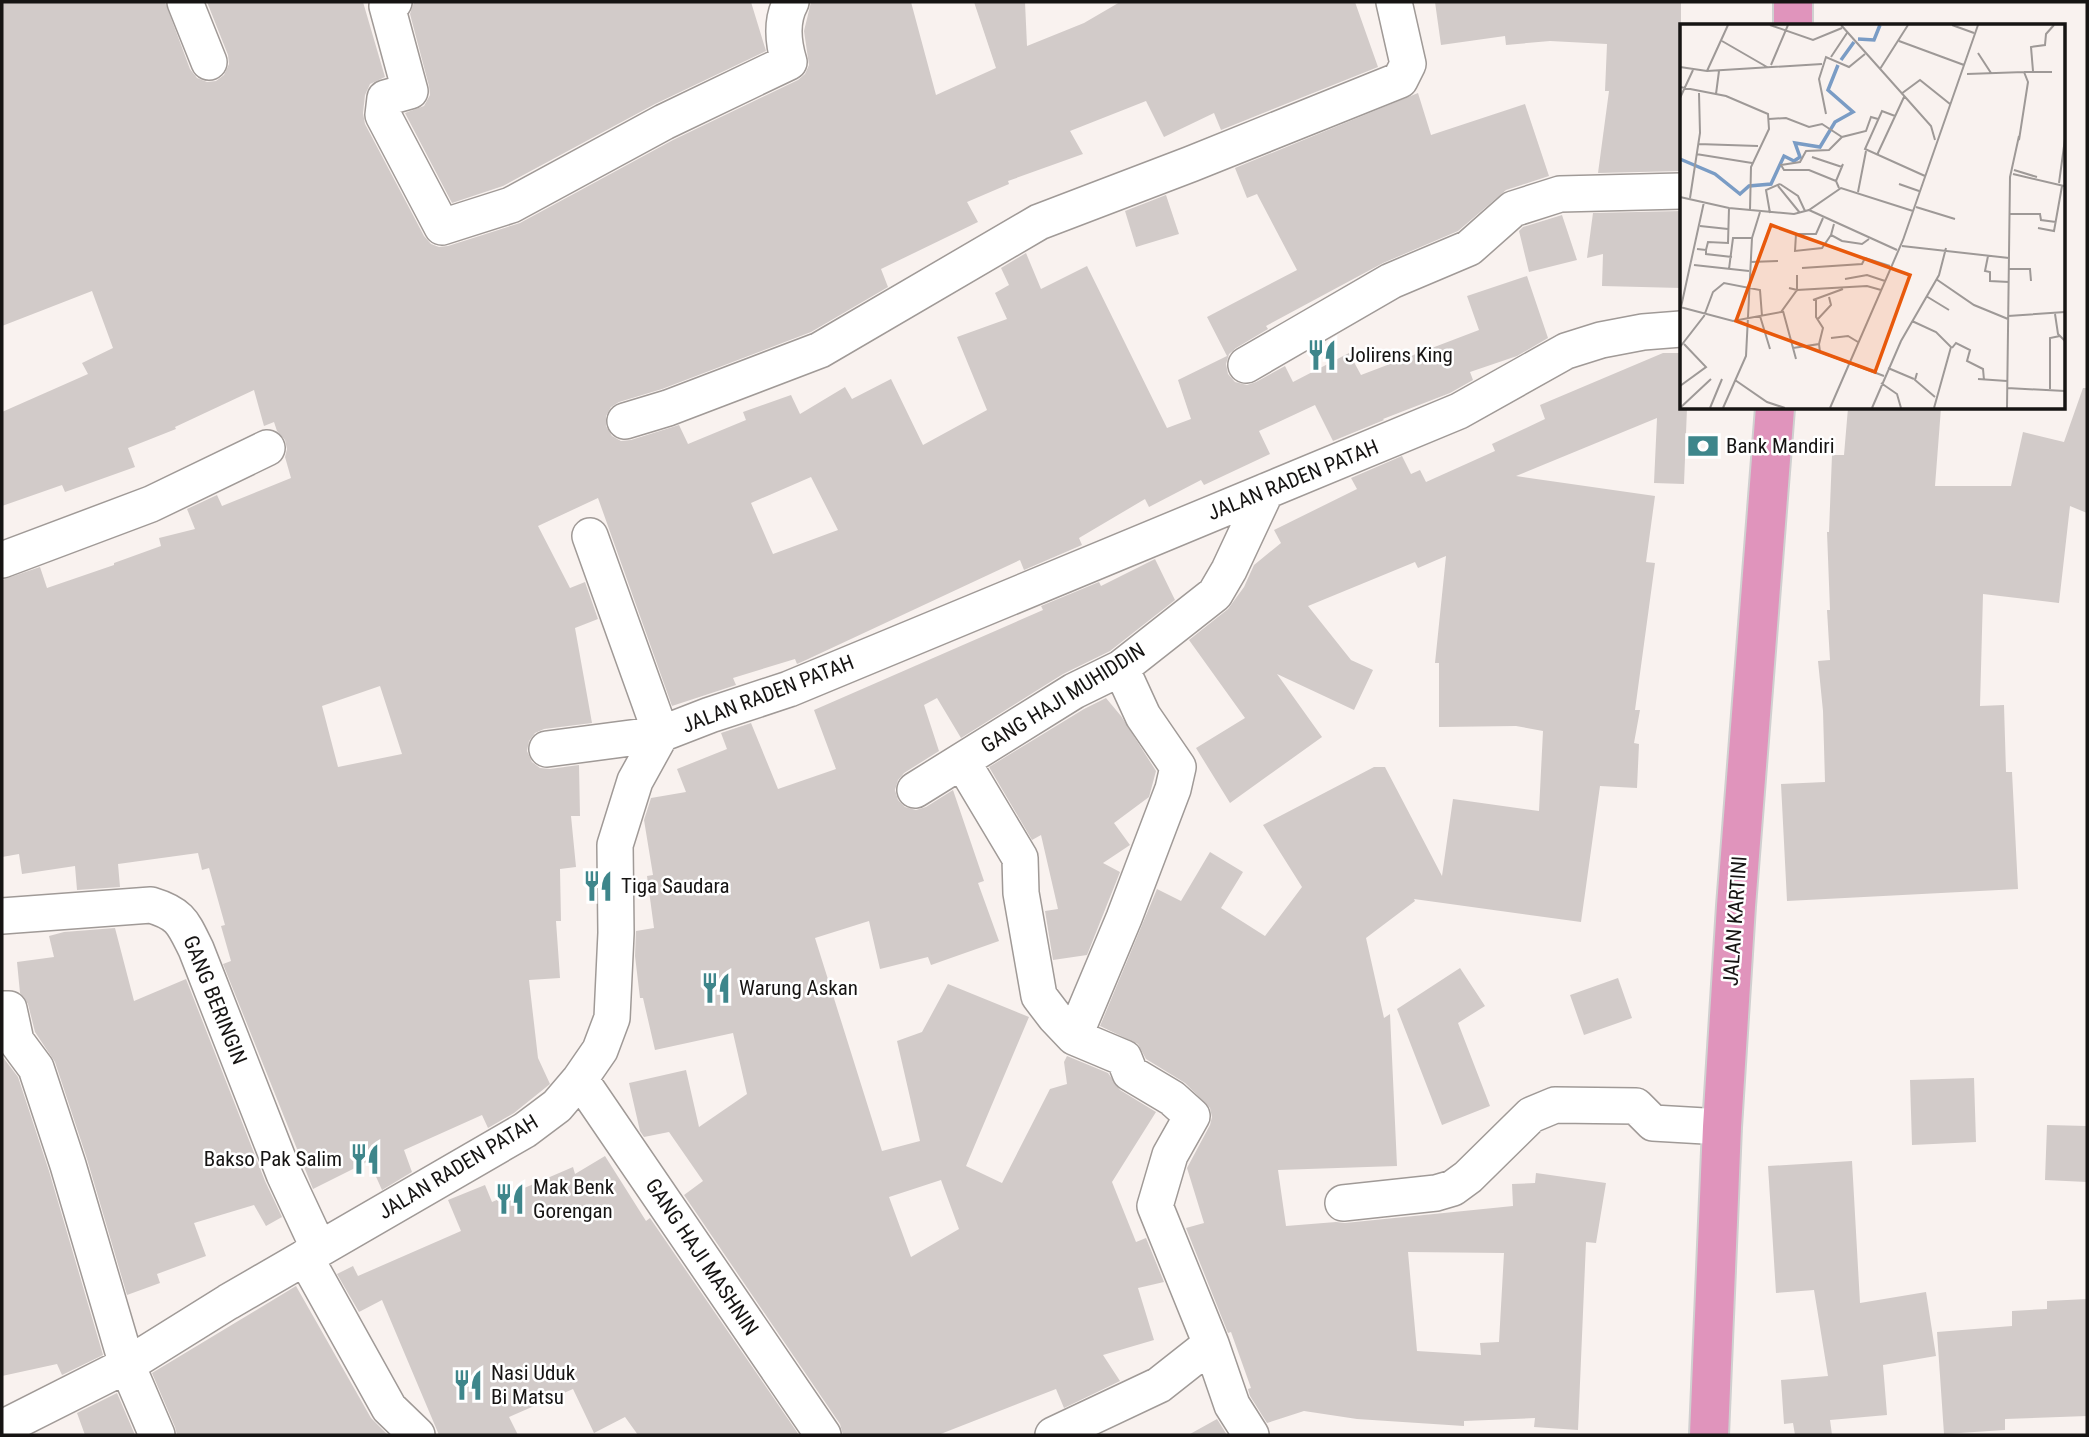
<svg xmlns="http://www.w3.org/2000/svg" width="2089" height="1437" font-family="'Roboto Condensed',sans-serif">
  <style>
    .building { fill: #d2cbc9; fill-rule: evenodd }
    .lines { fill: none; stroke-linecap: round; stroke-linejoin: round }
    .street-casing { stroke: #a09a97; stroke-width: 38 }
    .highway-casing { stroke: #d0d0d0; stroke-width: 42 }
    .street { stroke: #fff; stroke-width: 35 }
    .highway { stroke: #e094bc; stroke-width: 38 }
    .labels { text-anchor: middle; stroke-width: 5; stroke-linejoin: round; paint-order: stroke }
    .poi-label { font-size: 21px; fill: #161413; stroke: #fff; text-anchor: start }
    .street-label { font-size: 21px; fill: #161413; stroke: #fff }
    .inset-river { fill: none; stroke: #7a9cc5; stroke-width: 3.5 }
    .inset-road { fill: none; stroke: #9e9997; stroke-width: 2 }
    .view { fill: #e8590c; fill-opacity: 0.15; stroke: #e8590c; stroke-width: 3.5 }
    .inset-edge { fill: none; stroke: #161413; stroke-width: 3.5 }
  </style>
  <rect width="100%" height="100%" fill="#f9f2ef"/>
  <path class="building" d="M2 2H165L190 69 197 78 207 82 216 81 224 75 229 64 228 55 207 2H363L385 77 370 84 365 95 363 113 365 124 424 236 431 244 439 247 448 246 520 223 673 140 798 80 805 74 809 65 804 31 811 2H911L936 95 996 68 974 2H1025L1027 46 1084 23 1120 2H1355L1378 67 1221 130 1214 113 1164 137 1146 101 1070 131 1083 154 1008 181 1009 184 967 202 978 222 881 269 888 287 811 332 662 389 619 402 611 407 606 416V426L612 436 621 441 631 440 679 425 688 444 746 420 743 412 791 395 800 414 845 387 852 399 891 379 923 445 987 410 957 337 1007 319 995 293 1009 285 1001 268 1026 253 1041 289 1087 266 1167 428 1191 419 1178 380 1227 356 1207 317 1297 270 1257 194 1247 198 1235 168 1418 93 1431 135 1525 104 1549 176 1506 190 1458 231 1383 263 1266 326 1268 329 1236 348 1229 354 1226 364 1228 374 1235 382 1247 385 1256 382 1285 366 1293 382 1349 353 1361 375 1479 330 1467 296 1527 276 1548 338 1517 356 1470 372 1473 380 1450 393 1383 419 1384 420 1333 441 1315 405 1259 431 1270 454 1204 485 1201 480 1149 507 1145 499 1079 538 1082 545 1024 570 1020 560 806 660 797 664 795 659 733 678 736 685 672 706 598 498 538 526 570 588 585 582 598 619 575 628 592 723 544 729 535 733 529 741 527 751 532 762 540 768 550 769 579 765 580 816H571L576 867 560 869 561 921H556L560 978 529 980 538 1058 550 1084 514 1113 488 1128 482 1115 404 1150 412 1172 382 1190 369 1161 313 1189 223 964 231 961 221 926 225 925 209 868 202 870 198 853 118 864 120 887 77 890 75 866 22 874 19 854 2 857V580L40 567 47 588 114 565V563L161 546 159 538 195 529 187 509 217 495 222 506 291 478 285 457 287 449 285 440 277 431 274 422 264 426 254 390 175 427 176 429 128 448 135 467 65 492 62 485 2 506V412L88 374 82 363 113 348 92 291 2 326ZM811 477 838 530 773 554 751 503ZM380 686 402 754 338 767 322 706Z
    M414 2H751L766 51 655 104 503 186 452 203 405 113 424 106 430 95 429 86 410 14Z
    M1435 2H1681V171L1598 173 1609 91H1605L1607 44 1550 41 1506 45 1505 36 1441 45Z
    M1166 195 1179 234 1136 247 1125 211Z
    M1681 211V288L1602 286 1603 254 1587 258 1593 213Z
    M1562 215 1577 260 1529 272 1519 231 1523 227Z
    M1663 353H1681V408H1687L1684 484 1654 483 1657 418 1516 476 1655 496 1646 562 1655 563 1635 710H1640L1634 743 1639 744 1637 788 1600 786 1581 922 1414 899 1415 901 1366 938 1384 1018 1390 1014 1397 1166 1278 1170 1286 1226 1336 1222 1345 1223 1513 1206 1512 1184 1535 1183 1536 1173 1606 1183 1596 1243 1586 1242 1578 1430 1534 1427 1535 1418 1464 1421V1426L1357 1419 1304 1411 1267 1423 1250 1396 1248 1389 1251 1388 1231 1332 1228 1333 1186 1228 1204 1223 1187 1168 1210 1125 1212 1117 1210 1108 1185 1083 1146 1059 1138 1044 1100 1026 1157 889 1181 901 1210 852 1243 872 1221 908 1265 936 1302 887 1263 825 1374 767H1385L1442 876 1453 799 1539 811 1543 731 1516 726 1439 727V663H1435L1446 556 1418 568 1415 562 1308 606 1351 660 1373 670 1354 710 1277 674 1322 737 1230 803 1196 748 1245 718 1189 640 1228 609 1244 587 1254 565 1281 543 1274 530 1357 489 1351 478 1402 456 1411 474 1420 470 1426 482 1495 451 1492 444 1545 419 1540 405ZM1408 1252 1504 1253 1499 1342 1480 1343 1481 1355 1417 1351Z
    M2083 388H2087V513L2070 506 2059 603 1983 594 1980 706 2004 705 2006 772H2012L2018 889 1787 901 1781 784 1825 782 1823 711 1818 661 1830 660 1827 610H1830L1827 532H1829L1832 455H1844L1848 408H1941L1935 486H2011L2023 432 2064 442Z
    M1155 559 1175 600 1110 651 1063 674 961 738 937 698 924 705 939 751 904 773 898 780 895 790 898 800 905 807 916 810 926 807 953 790 984 881 978 883 999 941 931 965 928 957 880 969 869 921 815 938 882 1151 920 1141 897 1041 922 1032 948 984 1029 1017 966 1166 1002 1183 1050 1089 1067 1084 1064 1062 1067 1056 1108 1073 1120 1090 1156 1112 1112 1182 1136 1242 1146 1238 1164 1282 1138 1288 1154 1340 1103 1355 1120 1381 1064 1408 1056 1389 938 1435H843L840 1424 684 1195 703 1181 669 1132 644 1137 640 1131 629 1083 686 1070 699 1127 747 1094 733 1033 655 1050 643 998H640L635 956 636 931 654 928 647 876 653 875 644 820 651 798 686 792 677 769 727 749 721 733 751 723 778 789 836 769 814 710 1043 610 1041 606 1099 582 1101 586ZM941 1180 959 1229 911 1257 889 1197Z
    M1106 698 1121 716 1156 771 1149 797 1114 823 1130 845 1103 863 1120 872 1087 955 1053 960 1045 911 1058 909 1041 835 1032 840 989 767 1084 709Z
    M115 928 134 1001 186 979 265 1181 282 1217 266 1226 254 1205 194 1223 206 1256 157 1274 160 1283 127 1295 87 1159 55 1062 35 1032 28 1004 20 993 17 962 54 957 49 936 64 932Z
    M1460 968 1485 1006 1458 1023 1490 1106 1442 1125 1397 1009Z
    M1618 978 1632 1018 1584 1035 1570 995Z
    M2 1056 18 1077 49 1171 103 1355 62 1375 57 1364 2 1376Z
    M1974 1078 1976 1142 1912 1145 1910 1080Z
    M2047 1125 2087 1126V1182L2045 1180Z
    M605 1156 646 1221 650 1218 799 1435H638L625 1417 594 1433 573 1389 509 1417 518 1435H439L382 1300 359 1312 337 1274 353 1266 358 1276 461 1231 448 1200 485 1185 492 1202 573 1167 575 1174Z
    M1852 1161 1860 1303 1926 1292 1936 1356 1883 1365 1887 1415 1830 1420 1832 1435H1795L1793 1423 1784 1424 1781 1380 1828 1376 1814 1290 1776 1293 1768 1166Z
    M296 1286 371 1418 388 1435H177L175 1427 152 1373Z
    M2087 1299V1416L2005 1419V1430L1944 1434 1937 1332 2012 1326V1311L2047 1309V1301Z
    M117 1393 135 1435H85L77 1413Z
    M1217 1419 1227 1435H1191L1190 1434Z"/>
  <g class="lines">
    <defs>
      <path id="street" d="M185 2 209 62
        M394 2 387 6 410 91 385 98 383 115 442 227 511 205 664 122 789 62C783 42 781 20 791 2
        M1246 365 1391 281 1469 248 1513 209 1560 194 1681 191
        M625 421 668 408 820 350 1039 222 1191 164 1400 80 1408 64 1394 2
        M2 560 151 504 267 448
        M547 749 661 734 590 536
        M962 761 1020 858 1021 893 1039 996 1055 1017 1074 1037 1124 1058 1130 1073 1172 1098 1192 1116 1170 1155 1155 1206 1211 1344 1159 1385 1053 1435
        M915 790 1074 691 1121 668 1215 594 1229 570 1266 491
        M2 916 151 905C181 914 183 923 196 949L284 1174 319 1249
        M2 1009H9L16 1041 36 1068 68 1165 127 1365 157 1435
        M1074 1037 1124 918 1173 789 1178 767 1143 716 1121 668
        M580 1079 823 1435
        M1343 1203 1436 1193 1453 1188 1468 1177 1531 1115 1555 1105 1636 1106 1653 1123 1722 1127
        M305 1257 389 1408 417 1435
        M1211 1344 1232 1405 1251 1435
        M2 1428 127 1365 228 1302 525 1130 557 1106 580 1079 600 1050 612 1018 616 933 615 845 635 781 661 734 710 715 789 689 1459 411 1566 351 1601 340 1643 332 1681 329"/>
      <path id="highway" d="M1793 26V2
        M1709 1435 1722 1127 1736 906 1775 408"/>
    </defs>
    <use href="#street" class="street-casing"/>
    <use href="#highway" class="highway-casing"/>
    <use href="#street" class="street"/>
    <use href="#highway" class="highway"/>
  </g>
  <defs>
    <symbol id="restaurant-bare" viewBox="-9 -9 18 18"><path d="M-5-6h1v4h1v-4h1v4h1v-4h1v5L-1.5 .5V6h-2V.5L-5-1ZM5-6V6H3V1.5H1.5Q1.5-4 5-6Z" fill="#3e868b" stroke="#fff" stroke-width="2.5" paint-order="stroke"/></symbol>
    <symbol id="bank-bare" viewBox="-9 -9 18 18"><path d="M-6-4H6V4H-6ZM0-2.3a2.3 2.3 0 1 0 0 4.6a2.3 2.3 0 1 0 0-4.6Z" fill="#3e868b" stroke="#fff" stroke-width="2.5" paint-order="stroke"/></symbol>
  </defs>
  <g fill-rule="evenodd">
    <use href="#restaurant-bare" x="1300" y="333" width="44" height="44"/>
    <use href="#bank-bare" x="1681" y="424" width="44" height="44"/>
    <use href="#restaurant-bare" x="576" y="864" width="44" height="44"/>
    <use href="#restaurant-bare" x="694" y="966" width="44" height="44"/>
    <use href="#restaurant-bare" x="343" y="1137" width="44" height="44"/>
    <use href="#restaurant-bare" x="488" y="1177" width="44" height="44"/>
    <use href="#restaurant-bare" x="446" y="1363" width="44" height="44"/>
  </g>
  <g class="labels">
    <g class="poi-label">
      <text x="1345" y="362">Jolirens King</text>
      <text x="1726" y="453">Bank Mandiri</text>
      <text x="621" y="893">Tiga Saudara</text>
      <text x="739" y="995">Warung Askan</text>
      <text x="342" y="1166" text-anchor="end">Bakso Pak Salim</text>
      <text x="533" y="1194">Mak Benk<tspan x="533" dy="24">Gorengan</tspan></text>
      <text x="491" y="1380">Nasi Uduk<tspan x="491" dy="24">Bi Matsu</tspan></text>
    </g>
    <g class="street-label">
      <text transform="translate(1293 480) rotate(-22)" y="7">JALAN RADEN PATAH</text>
      <text transform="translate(768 694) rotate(-21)" y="7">JALAN RADEN PATAH</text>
      <text transform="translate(1063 698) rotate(-32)" y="7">GANG HAJI MUHIDDIN</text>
      <text transform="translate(1735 921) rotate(-86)" y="7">JALAN KARTINI</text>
      <text transform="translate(215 1000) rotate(68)" y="7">GANG BERINGIN</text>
      <text transform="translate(458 1167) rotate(-31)" y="7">JALAN RADEN PATAH</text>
      <text transform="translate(702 1257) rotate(56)" y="7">GANG HAJI MASHNIN</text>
    </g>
  </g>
  <g transform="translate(1680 24)">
    <rect width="385" height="385" fill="#f9f2ef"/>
    <path class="inset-river" d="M178 15 194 16 200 1M161 36 174 18M0 135 35 150 60 170 69 162 91 160 104 132 114 137 120 133 115 119 140 123 155 98 173 88 148 66 158 41"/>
    <path class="inset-road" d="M90 1 133 16 162 4M161 1 251 102 255 116M272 1 294 9M42 17 87 43M219 17 284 41M298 29 311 49M151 33 167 9M91 41 108 1M0 43 27 47 142 40M200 45 228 1M27 47 48 1M353 47 351 23 365 21 366 10 374 1M344 48H372M287 50 344 48 348 58 339 116M0 63 46 72 88 90 89 105 71 143 70 186M36 70 39 47M221 70 240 56 270 80M0 74 13 46M146 90 139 55 146 33 169 43 185 30M215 92 202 87 185 125 245 152M89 95 106 94 129 103 142 100 162 113M18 120 78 122M16 130 72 139M197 131 224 73M132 133 162 143M334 146 357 153M333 150 384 162M156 157 129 146H104L101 141 120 138 126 127 149 126 162 113 186 107 191 93 198 95M379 159 385 115M100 160 118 172 125 187M219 160 239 167M98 162 120 189M159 164 156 157 163 140M178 168 186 127M0 173 49 184 114 190 129 186 161 164 233 187M10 174 20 109 19 69M236 183 275 195M129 186 217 226M90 189 86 166 100 160M330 190H360L361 196 376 198M143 194 136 210H116L115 227 142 224 151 211M154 200 151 211 162 217 182 220 189 215M20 202 48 205M358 204 374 207 382 162M72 214 80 188M222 222 329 234M17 225 26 226 28 218 48 219 49 184M26 226V230L52 233M308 232 305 247 310 248V257L329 258M70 238 98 237M14 241 69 247M122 244 182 240 185 234 210 242M49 245 53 214H72M329 245H350L351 257M165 255 187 251 205 257M256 255 294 281 328 295M109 264 117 266V251M246 272 269 286M133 276 163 265M0 283 53 297 101 288 117 266 187 262 201 266M1 283 24 178M103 287 116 335M375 290 378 310 385 317M80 292 90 325M328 292 385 288M137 296 151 281 149 273M232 297 256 308 271 323 254 384M151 314 168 312 178 318M139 320 140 328 204 352M0 323 24 292 33 268 44 259 80 266 82 292M113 324 139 320 143 304 136 293V275M272 324 276 319 290 326 287 337 303 345 304 356M208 344 234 355M237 349 235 356 255 373M298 355 327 357M55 356 87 378 105 384M201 359 217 370 221 384M0 362 26 343 4 320M327 364 385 367M370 365V314L380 312M0 384 31 355M30 384 42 355M43 384 66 332 72 214M150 384 223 216 298 1M192 384 221 317 259 251 266 224M327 384 330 153 339 112"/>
    <path class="view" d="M91 201 230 251 195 348 56 297Z"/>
    <rect width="385" height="385" class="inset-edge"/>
  </g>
  <rect width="2089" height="1437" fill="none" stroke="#161413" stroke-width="7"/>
</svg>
